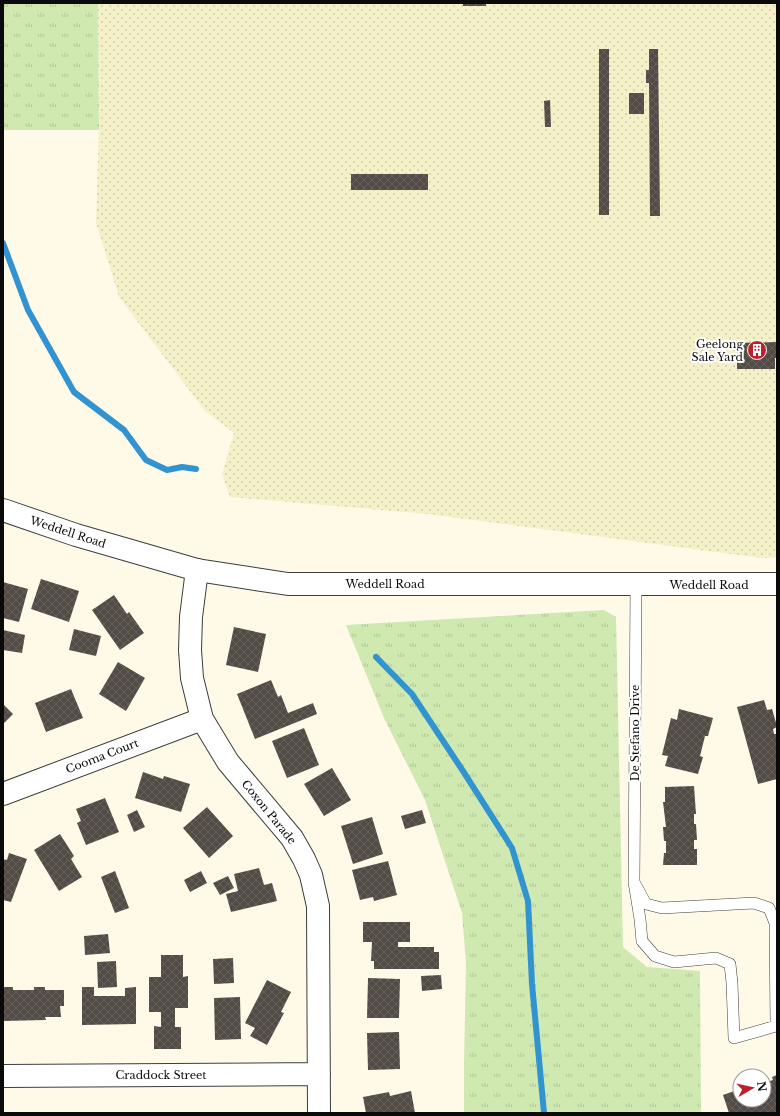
<svg xmlns="http://www.w3.org/2000/svg" width="780" height="1116" font-family="'Libre Baskerville',serif">
  <style>
    .farmland { fill: url(#farmland-dots) }
    .grass { fill: url(#grass-tufts) }
    .lines { fill: none; stroke-linecap: round; stroke-linejoin: round }
    .stream { stroke: #3193cf; stroke-width: 6 }
    .building { fill: url(#building-cross-hatch) }
    .service-casing { stroke: #3d3d3d; stroke-width: 12 }
    .minor-casing { stroke: #3d3d3d; stroke-width: 24 }
    .tertiary-casing { stroke: #3d3d3d; stroke-width: 24 }
    .service { stroke: #fff; stroke-width: 11 }
    .minor { stroke: #fff; stroke-width: 22 }
    .tertiary { stroke: #fff; stroke-width: 22 }
    .labels { text-anchor: middle; stroke-width: 4; stroke-linejoin: round; paint-order: stroke }
    .poi-label { font-size: 11px; fill: #0a0a0a; stroke: #fff; text-anchor: end }
    .street-label { font-size: 11px; fill: #0a0a0a; stroke: #fff }
  </style>
  <defs>
    <pattern id="farmland-dots" width="8" height="8" patternUnits="userSpaceOnUse"><rect width="8" height="8" fill="#f4f0c7"/><path d="M2 2h.1M6 6h.1" fill="none" stroke="#d0ccaa" stroke-width="1.8" stroke-linecap="round"/></pattern>
    <pattern id="grass-tufts" width="24" height="20" patternUnits="userSpaceOnUse"><rect width="24" height="20" fill="#cfe9b1"/><path d="M3 7l-1-3M5 7V3M7 7l1-3M15 17l-1-3M17 17v-4M19 17l1-3" fill="none" stroke="#b0c697"/></pattern>
    <pattern id="building-cross-hatch" width="8" height="8" patternUnits="userSpaceOnUse"><rect width="8" height="8" fill="#524b46"/><path d="M0 0l8 8M0 8l8-8" fill="none" stroke="#66605c"/></pattern>
  </defs>
  <rect width="100%" height="100%" fill="#fffae7"/>
  <path class="farmland" d="M98 3H777V557L761 558 428 514 230 497 222 474 234 433 205 411 119 297 96 223 99 130Z"/>
  <path class="grass" d="M3 3H98L99 130H3Z
    M604 610 616 617 623 947 647 967 700 971 701 1113H464V1064L466 963 462 913 425 800 384 718 346 625Z"/>
  <g class="lines">
    <path class="stream" d="M3 243 28 310 74 392 124 430 146 460 167 470 182 467 196 469
      M376 657 412 694 463 771 512 848 528 901 532 984 544 1113"/>
  </g>
  <path class="building" d="M463 3H486V6H463Z
    M599 49H609V215H599Z
    M649 49H658L660 216H650L649 83H646V70H649Z
    M629 93H644V114H629Z
    M550 100 551 127H545L544 101Z
    M351 174H428V190H351Z
    M777 342V358H775V369H737V343Z
    M41 579 79 591 69 622 31 609Z
    M3 582 28 589 19 622 3 618Z
    M114 595 127 614 129 612 144 633 120 650 92 610Z
    M234 627 266 634 258 672 226 665Z
    M74 629 101 636 96 656 69 650Z
    M3 630 25 635 22 653 3 650Z
    M118 662 145 678 126 711 99 694Z
    M271 680 278 697 281 695 288 713 313 703 317 714 255 739 237 694Z
    M71 689 83 718 46 732 35 703Z
    M764 700 767 710 772 709 777 726V727L773 729 774 734H777V779L758 784 737 707Z
    M3 704 13 714 3 724Z
    M679 709 713 718 708 736H705L700 756 703 757 698 774 665 766 668 756 662 755 671 718 677 720Z
    M304 728 319 765 287 778 272 741Z
    M332 768 351 800 324 816 304 784Z
    M143 772 163 779 164 776 190 784 181 812 135 798Z
    M694 786 696 814H694V824H696L697 840H694V849H697V865H663L664 853H666V841H664L663 827H666L663 802H665V787Z
    M105 798 119 832 86 845 77 823 81 821 76 809Z
    M207 807 233 836 209 858 183 828Z
    M137 810 145 827 134 832 127 815Z
    M422 810 426 823 405 829 401 816Z
    M372 817 383 854 353 864 341 826Z
    M60 834 74 856 71 859 82 877 59 891 34 850Z
    M9 853 27 859 11 902 3 900V859L7 860Z
    M388 861 397 895 374 901 373 897 360 900 352 870Z
    M259 868 264 885 272 883 277 901 231 912 226 894 238 891 234 874Z
    M115 871 129 908 115 913 101 877Z
    M201 871 207 883 190 892 184 880Z
    M228 876 234 888 220 895 213 883Z
    M363 922H410V942H398V947H434V952H439V969H374V961H371L372 942H363Z
    M108 934 110 953 85 955 84 936Z
    M161 955H183V977L188 976V1008H175V1027H181V1049H154V1026L161 1027V1012H149V977H161Z
    M233 958 234 983 214 984 213 959Z
    M116 961 117 987 98 988 97 962Z
    M441 975 442 989 422 991 421 976Z
    M368 978 400 979 399 1018H367Z
    M267 980 291 992 281 1012 284 1013 267 1045 250 1036 255 1028 245 1023Z
    M4 987H13V990H34V987H45V990H64V1006H60L61 1017H45L46 1020 3 1021Z
    M82 987H94V996H125V988L136 987V1024L82 1025Z
    M240 997 241 1039 215 1040 214 998Z
    M399 1032 400 1069 368 1070 367 1033Z
    M777 1075V1113H729L723 1095 740 1089V1100H764V1083L773 1080 772 1077Z
    M411 1091 415 1113H366L363 1097 389 1092 390 1096Z"/>
  <g class="lines">
    <defs>
      <path id="service" d="M634 882 646 904 662 908 754 903 769 908 775 923 776 1026 734 1038 732 983 730 964 716 958 674 962 655 956 642 941 640 919Z
        M634 882 636 585"/>
      <path id="minor" d="M197 570 191 617 190 650 192 678 202 719 228 762 292 838 304 859 311 875 318 906 319 1113
        M3 794 202 719
        M3 1076 319 1074"/>
      <path id="tertiary" d="M3 510 76 535 197 570 288 584H777"/>
    </defs>
    <use href="#service" class="service-casing"/>
    <use href="#minor" class="minor-casing"/>
    <use href="#tertiary" class="tertiary-casing"/>
    <use href="#service" class="service"/>
    <use href="#minor" class="minor"/>
    <use href="#tertiary" class="tertiary"/>
  </g>
  <defs>
    <symbol id="building-disc" viewBox="-11 -11 22 22"><circle r="9.5" fill="#bb212b" stroke="#fff"/><path d="M-4-6H4V6H1V3H-1V6H-4ZM-2.5-4.3h1.7v1.8h-1.7ZM.8-4.3h1.7v1.8H.8ZM-2.5-1h1.7V.8h-1.7ZM.8-1h1.7V.8H.8Z" fill="#fff"/></symbol>
  </defs>
  <g fill-rule="evenodd">
    <use href="#building-disc" x="746" y="339" width="22" height="22"/>
  </g>
  <g class="labels">
    <g class="poi-label">
      <text x="743" y="348">Geelong<tspan x="743" dy="13">Sale Yard</tspan></text>
    </g>
    <g class="street-label">
      <text transform="translate(68 532) rotate(18)" y="4">Weddell Road</text>
      <text x="385" y="588">Weddell Road</text>
      <text x="709" y="589">Weddell Road</text>
      <text transform="translate(635 733) rotate(-90)" y="4">De Stefano Drive</text>
      <text transform="translate(102 756) rotate(-21)" y="4">Cooma Court</text>
      <text transform="translate(269 812) rotate(51)" y="4">Coxon Parade</text>
      <text x="161" y="1079">Craddock Street</text>
    </g>
  </g>
  <rect width="780" height="1116" fill="none" stroke="#0a0a0a" stroke-width="8"/>
  <g transform="translate(752 1088) rotate(81)"><circle r="19" fill="#ffffff" stroke="#9d9d9d"/>
  <path d="M0-3L7 15L0 10L-7 15Z" fill="#bb212b"/>
  <text y="-6" font-size="11" font-weight="bold" text-anchor="middle" fill="#0a0a0a">N</text>
  </g>
</svg>
